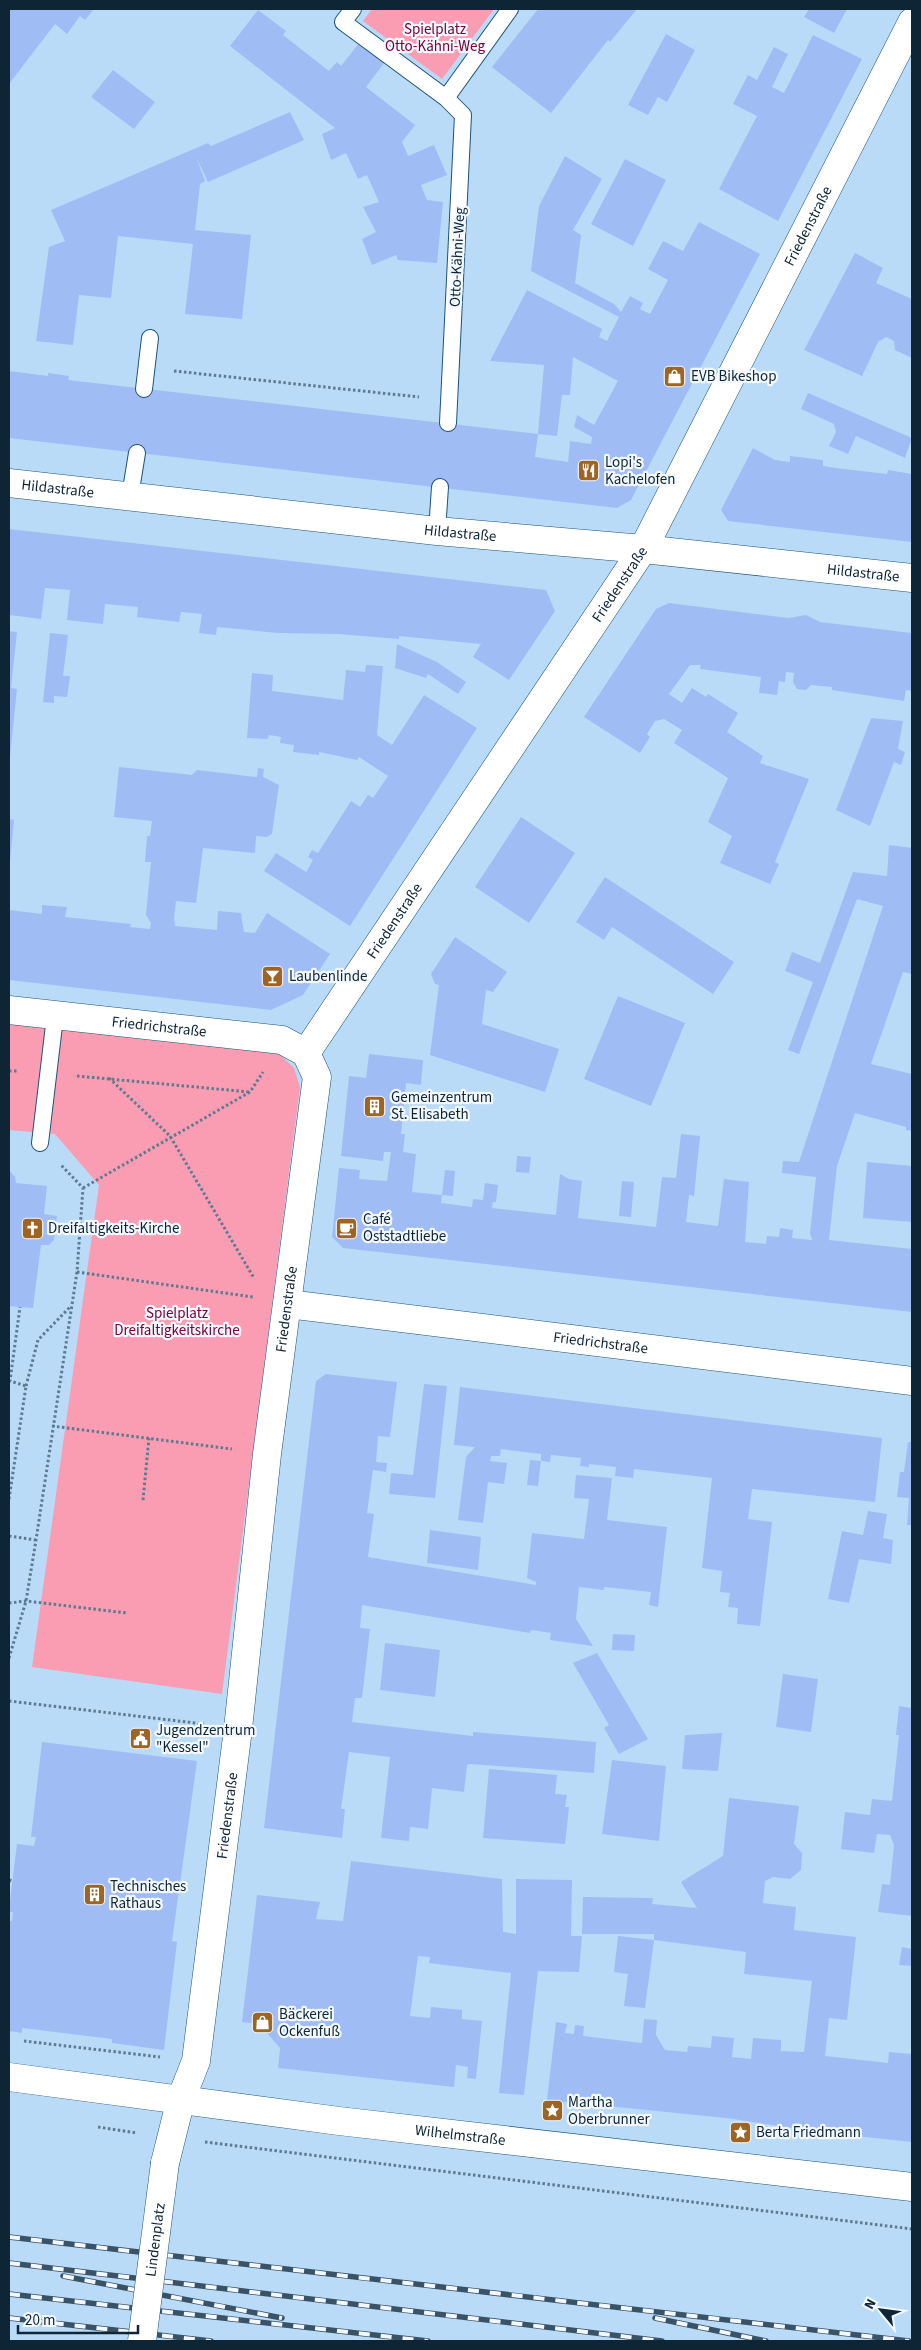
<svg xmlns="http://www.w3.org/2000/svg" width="921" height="2350" font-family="'Source Sans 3',sans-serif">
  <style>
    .green { fill: #fa9cb2 }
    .building { fill: #a0bcf5 }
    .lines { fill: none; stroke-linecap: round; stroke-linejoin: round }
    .lane-casing { stroke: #1c537c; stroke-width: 18 }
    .street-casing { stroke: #1c537c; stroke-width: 29 }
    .secondary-casing { stroke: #1c537c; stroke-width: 29 }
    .path { stroke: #5e7a90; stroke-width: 3; stroke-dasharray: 2.5 2.5; stroke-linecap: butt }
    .lane { stroke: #fff; stroke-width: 16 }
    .street { stroke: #fff; stroke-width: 28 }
    .secondary { stroke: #fff; stroke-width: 28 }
    .rail-casing { stroke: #395266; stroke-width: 5.5 }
    .rail { stroke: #f2f8fd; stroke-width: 4; stroke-dasharray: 11; stroke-linecap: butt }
    .street-bridge-casing { stroke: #1c537c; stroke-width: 29; stroke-linecap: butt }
    .street-bridge { stroke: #fff; stroke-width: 28 }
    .labels { text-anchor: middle; stroke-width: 4.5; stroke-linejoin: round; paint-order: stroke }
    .park-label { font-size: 15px; fill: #80013a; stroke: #f2f8fd }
    .street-label { font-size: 15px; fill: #0e2536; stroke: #f2f8fd }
    .poi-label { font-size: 15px; fill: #0e2536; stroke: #f2f8fd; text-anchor: start }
  </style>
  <rect width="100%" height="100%" fill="#badbf7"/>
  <path class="green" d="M372 9H494L442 79 363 21Z
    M9 1023 276 1051 294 1068 300 1087 222 1694 32 1667 99 1185 55 1134 9 1130Z"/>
  <path class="building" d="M9 9H94L85 20 80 16 67 34 55 24 9 84Z
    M538 9H637L610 42 608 40 551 113 492 67Z
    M809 9H847L834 33 804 17Z
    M258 10 286 31 283 35 329 71 337 62 341 66 360 42 385 62 366 87 415 125 402 142 408 156 434 145 447 175 421 185 427 200 443 202 437 263 398 260 396 255 372 265 362 239 376 232 363 207 379 202 367 175 358 179 346 153 331 160 322 134 335 128 230 46Z
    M666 34 695 50 667 102 658 97 648 115 628 105Z
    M813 35 862 59 778 221 719 189 757 116 733 104 748 75 757 80 774 47 788 54 772 87 784 93Z
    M113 70 155 102 134 129 91 97Z
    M290 112 304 140 208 182 196 157 205 181 200 184 195 230 251 235 242 319 185 314 193 244 118 236 111 298 79 295 73 345 36 341 49 247 65 241 51 210 208 143 211 146Z
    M565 156 602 179 573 230 581 235 575 283 614 304 621 312 630 296 643 303 640 309 650 314 668 280 648 269 663 241 683 251 699 222 760 254 631 500 617 508 9 438V371L48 376V373L69 376 68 380 538 434 535 457 568 462 570 441 591 444 592 437 574 427 577 415 594 425 618 381 573 357 570 395H562L557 436 538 434 544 365 490 361 527 290 602 329 599 337 607 341 619 317 531 271 539 206Z
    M625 159 666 180 633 246 591 224Z
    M855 253 883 268 876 283 912 299V358L895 350 894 341 886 337 878 342 862 376 804 350Z
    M808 393 912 438 905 458 856 436 848 454 829 446 836 432 834 424 801 409Z
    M753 448 775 460 790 462V456L823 460V466L836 468 887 474 888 470 912 474V542L728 521 721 510Z
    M9 529 546 590 555 611 509 680 473 657 481 644 399 636V639L338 634 278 633 217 627 216 635 199 633 202 614 181 612 179 622 137 617 138 607 105 604 103 624 67 620 70 590 45 588 41 619 9 615Z
    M669 603 789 618 806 615 820 622 912 633V691L906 690 904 701 832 690V687L811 685 806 690 797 689 793 682 794 673 786 672 785 682 779 681 777 695 759 693 761 677 700 669 701 665H690L669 694 682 703 692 688 706 697 708 694 738 713 727 732 763 756 760 763 809 779 775 862 779 864 770 884 720 863 732 836 708 822 728 778 674 743 682 730 664 719 655 721 647 734 650 737 640 753 584 717 656 609Z
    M9 631 17 632 11 688 17 689 10 757Z
    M50 633 68 635 63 676H70L67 697 54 696V703L43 702Z
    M397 644 437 662 466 682 458 694 428 674 426 678 395 668Z
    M366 665 383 666 377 735 392 745 424 695 477 728 350 926 264 871 276 853 306 872 313 860 308 857 312 850 318 853 351 801 360 807 368 795 373 798 388 776 359 757 357 760 319 752V755L293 752 294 745 280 743 281 737 269 735 268 739 247 738 252 673 273 675 272 691 343 700 346 670 365 672Z
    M871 718 903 721 898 749 905 752 901 765 894 762 870 826 836 810Z
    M119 767 192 775 197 770 257 777 258 768 264 769 263 777 279 785 272 834 267 837 256 836 255 853 203 848 196 903 176 901 174 918 175 926 217 930 218 911 241 913 244 932 255 933 267 913 330 954 303 995 271 1010 9 980V910L42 914V905L67 907 65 917 131 924 130 927 150 929 151 923 146 915 151 862H145L147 836H150L152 821 114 817Z
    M521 817 575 853 529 923 475 887Z
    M9 819 14 820 10 862H9Z
    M889 845 912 848V974L903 972 871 1064 912 1074V1131L906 1130V1127L855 1113 837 1166 829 1240 912 1249V1312L343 1248 332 1237 339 1168 360 1170 359 1179 387 1181 391 1152H384L383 1161 341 1156 349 1076 366 1078 369 1054 423 1060 421 1085 406 1083 401 1134H405L403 1152 416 1154 412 1192 442 1195 441 1203 472 1207 473 1199 483 1200 485 1183 498 1185 496 1202H493L492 1208 556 1215 560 1174 569 1179 582 1181 578 1218 656 1227 662 1177 676 1178 681 1134 700 1136 694 1196 689 1195 686 1222 718 1226 724 1179 749 1182 745 1242 766 1244 767 1236 779 1237 780 1228 793 1230 792 1238 812 1240 810 1233 816 1177 782 1173 783 1161 799 1162 883 906 857 899 799 1054 788 1050 813 982 785 971 792 952 820 963 853 872 887 876Z
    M605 877 734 962 713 994 612 927 604 940 576 922Z
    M455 937 507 972 493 992 486 990 482 1024 559 1049 545 1092 430 1055 439 985 435 984 431 974Z
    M618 996 685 1023 651 1106 584 1079Z
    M517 1156 531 1157 529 1173 516 1172Z
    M867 1162 912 1166V1222L863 1218Z
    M9 1170 15 1177 16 1183 47 1186 44 1214 57 1216 54 1240 49 1245H41L33 1308 9 1306Z
    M445 1170 455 1171 453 1196 442 1195Z
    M622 1181 634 1182 631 1217 619 1216Z
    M326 1374 397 1382 390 1437 378 1436 376 1462 387 1463 386 1472 373 1470 367 1513 374 1514 368 1557 536 1585V1582L527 1578 532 1533 584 1539 589 1499 574 1498 576 1475 612 1478 607 1520 667 1527 658 1607 649 1605 651 1592 604 1587V1590L579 1587 576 1619 593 1646 550 1640 551 1633 531 1630 530 1633 362 1605 360 1628 370 1629 362 1698H355L352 1722 473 1736V1732L596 1742 594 1773 470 1764 467 1765 464 1792 432 1788 428 1829 410 1827 409 1841 381 1838 390 1757 349 1752 341 1809H345L342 1838 264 1828 316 1381Z
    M424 1384 447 1386 435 1498 389 1494 391 1473 413 1475Z
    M460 1387 882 1438 875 1502 752 1489 748 1519 772 1522 760 1626 737 1624 738 1608 728 1607 730 1593 720 1592 722 1571 702 1568 712 1478 634 1469 633 1478 615 1476 616 1467 589 1464V1467L580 1466 581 1458 551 1455 550 1462 541 1461V1454L501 1449 500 1456H491L490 1461 507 1463 504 1484 488 1482 483 1523 458 1520 466 1457 475 1447 454 1445Z
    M908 1442H912V1525H907L909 1498 897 1497 900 1472H904Z
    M530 1460 541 1461 538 1486 527 1485Z
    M868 1511 887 1514 883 1538 893 1540 891 1564 859 1559 849 1603 828 1599 842 1531 863 1535Z
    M430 1530 481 1537 478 1570 427 1563Z
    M613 1634 635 1635 634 1651 612 1650Z
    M385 1643 440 1650 435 1697 380 1690Z
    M597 1653 648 1739 619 1754 604 1728 609 1725 573 1663Z
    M783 1674 818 1679 811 1732 776 1727Z
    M899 1706 912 1708V1916L878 1912 882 1884 890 1885 894 1845 890 1835 877 1834 874 1853 841 1849 845 1812 870 1815 872 1799 892 1801 899 1735H896Z
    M722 1733 718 1771 682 1769 685 1735Z
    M42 1742 197 1761 172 1941 177 1942 164 2050 112 2043V2039L22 2028V2033L9 2031V1921H12L13 1912H9V1909L17 1844 34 1846 36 1837H31Z
    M612 1760 666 1766 659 1841 602 1834Z
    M489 1769 557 1775 555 1794 567 1795 565 1807H569L565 1844 483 1838Z
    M729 1798 799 1806 794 1844 802 1853 801 1870 790 1879 773 1877 765 1881 763 1903 796 1907 794 1930 856 1937 847 2020 829 2018 825 2056 888 2063 889 2052 912 2054V2142L817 2132 726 2118 547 2100 556 2022 567 2024 565 2033 574 2034 575 2025 584 2026 583 2036 642 2043 644 2019 657 2020 656 2035 665 2050 687 2052 688 2046 711 2048 712 2036 734 2038 732 2057 751 2059 753 2038 781 2040V2051L804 2052 812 1981 744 1974 746 1952 654 1940V1934H582L583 1897 653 1898 652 1904 697 1908 681 1882 723 1856Z
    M351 1861 502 1879 503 1932 516 1934V1879L572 1880 571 1936H582L579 1972 538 1971 524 2095 499 2093 511 1973 429 1963 430 1957 418 1956 410 2016 430 2018 431 2007 462 2010V2019L482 2021 476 2079 467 2078 468 2067 456 2065 454 2087 278 2068 280 2048 259 2024 242 2022 257 1895 320 1902 316 1919 343 1921Z
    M618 1936 654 1940 645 2008 624 2006 628 1974 614 1972Z
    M902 1947 912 1949V1966L899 1965Z"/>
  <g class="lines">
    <defs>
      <path id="lane" d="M353 9 343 22 446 98 510 9
        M446 98 463 115 448 423
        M144 389 150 338
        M130 496 137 453
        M437 531 440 487
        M40 1143 55 1017"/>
      <g id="street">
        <path id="s1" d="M9 483 437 531 643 549 912 578"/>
        <path id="s2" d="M9 1010 282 1040 306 1053"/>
        <path id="s3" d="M306 1053 643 549 912 22"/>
        <path id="s4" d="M288 1304 912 1381"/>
        <path id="s5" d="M165 2163 181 2099 196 2061 238 1729 267 1454 317 1077 306 1053"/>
      </g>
      <g id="secondary">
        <path id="s6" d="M9 2077 339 2121 912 2187"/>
      </g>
    </defs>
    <use href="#lane" class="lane-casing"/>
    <use href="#street" class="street-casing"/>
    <use href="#secondary" class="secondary-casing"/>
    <path class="path" d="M174 371 419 397
      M9 1071H18
      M77 1076 250 1092
      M109 1078 170 1136 254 1278
      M83 1188 250 1092 263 1072
      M77 1272 253 1297
      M26 1386 38 1340 70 1307
      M52 1426 232 1449
      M9 1499 26 1386 10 1381 20 1307
      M143 1500 149 1438
      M9 1536 36 1540
      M9 1603 26 1601 127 1613
      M9 1658 26 1601 36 1540 77 1272 83 1188 61 1165
      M9 1701 204 1724
      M9 1880 12 1881
      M24 2041 160 2057
      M98 2127 137 2133
      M205 2142 912 2229"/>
    <use href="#lane" class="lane"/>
    <use href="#street" class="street"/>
    <use href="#secondary" class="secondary"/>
    <defs>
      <path id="rail" d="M9 2237 909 2341
        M9 2263 662 2341
        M63 2276 282 2318
        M9 2294 428 2341
        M9 2318 211 2341
        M655 2318 766 2341"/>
    </defs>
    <use href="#rail" class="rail-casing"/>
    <use href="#rail" class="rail"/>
    <defs>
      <g id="street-bridge">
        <path id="s7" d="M142 2341 165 2163"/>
      </g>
    </defs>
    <use href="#street-bridge" class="street-bridge-casing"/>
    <use href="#street-bridge" class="street-bridge"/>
  </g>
  <defs>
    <symbol id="shop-square" viewBox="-11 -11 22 22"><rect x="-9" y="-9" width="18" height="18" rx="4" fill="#9e6423" stroke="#f2f8fd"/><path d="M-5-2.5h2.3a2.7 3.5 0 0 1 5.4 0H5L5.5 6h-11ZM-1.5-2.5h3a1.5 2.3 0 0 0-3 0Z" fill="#fff"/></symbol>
    <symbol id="restaurant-square" viewBox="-11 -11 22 22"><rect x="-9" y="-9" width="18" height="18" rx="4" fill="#9e6423" stroke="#f2f8fd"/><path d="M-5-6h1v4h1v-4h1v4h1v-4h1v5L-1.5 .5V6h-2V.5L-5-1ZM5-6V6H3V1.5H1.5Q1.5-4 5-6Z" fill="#fff"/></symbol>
    <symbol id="bar-square" viewBox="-11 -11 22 22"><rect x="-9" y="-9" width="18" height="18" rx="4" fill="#9e6423" stroke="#f2f8fd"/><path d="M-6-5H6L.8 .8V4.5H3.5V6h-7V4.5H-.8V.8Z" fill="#fff"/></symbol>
    <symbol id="building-square" viewBox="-11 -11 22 22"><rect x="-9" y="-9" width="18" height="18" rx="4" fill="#9e6423" stroke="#f2f8fd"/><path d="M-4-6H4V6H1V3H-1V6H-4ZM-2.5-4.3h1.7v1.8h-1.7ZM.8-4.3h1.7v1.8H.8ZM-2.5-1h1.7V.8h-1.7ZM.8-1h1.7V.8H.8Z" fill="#fff"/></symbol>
    <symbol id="church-square" viewBox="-11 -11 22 22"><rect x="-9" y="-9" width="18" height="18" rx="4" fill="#9e6423" stroke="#f2f8fd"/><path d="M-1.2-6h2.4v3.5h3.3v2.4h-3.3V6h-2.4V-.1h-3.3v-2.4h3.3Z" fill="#fff"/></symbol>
    <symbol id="cafe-square" viewBox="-11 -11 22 22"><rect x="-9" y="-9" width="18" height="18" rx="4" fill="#9e6423" stroke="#f2f8fd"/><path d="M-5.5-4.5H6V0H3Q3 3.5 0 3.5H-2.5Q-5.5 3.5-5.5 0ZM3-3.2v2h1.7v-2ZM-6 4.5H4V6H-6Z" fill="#fff"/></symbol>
    <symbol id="civic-square" viewBox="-11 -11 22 22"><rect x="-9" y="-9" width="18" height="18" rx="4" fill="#9e6423" stroke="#f2f8fd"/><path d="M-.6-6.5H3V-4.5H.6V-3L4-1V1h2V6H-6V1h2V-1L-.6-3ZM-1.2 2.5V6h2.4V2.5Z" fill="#fff"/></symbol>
    <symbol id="sight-square" viewBox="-11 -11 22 22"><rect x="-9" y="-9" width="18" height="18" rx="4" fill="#9e6423" stroke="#f2f8fd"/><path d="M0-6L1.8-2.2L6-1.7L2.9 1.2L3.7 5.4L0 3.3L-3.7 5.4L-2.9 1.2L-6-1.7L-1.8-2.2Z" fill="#fff"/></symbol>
  </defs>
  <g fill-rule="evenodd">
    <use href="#shop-square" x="662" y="364" width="25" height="25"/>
    <use href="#restaurant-square" x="576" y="458" width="25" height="25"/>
    <use href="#bar-square" x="260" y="964" width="25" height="25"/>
    <use href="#building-square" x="362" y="1094" width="25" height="25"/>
    <use href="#church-square" x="20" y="1216" width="25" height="25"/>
    <use href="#cafe-square" x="334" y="1216" width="25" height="25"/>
    <use href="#civic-square" x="128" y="1726" width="25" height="25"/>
    <use href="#building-square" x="82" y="1882" width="25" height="25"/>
    <use href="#shop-square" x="250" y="2010" width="25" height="25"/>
    <use href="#sight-square" x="540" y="2098" width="25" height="25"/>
    <use href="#sight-square" x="728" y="2120" width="25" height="25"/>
  </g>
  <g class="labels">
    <g class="park-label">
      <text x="435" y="34">Spielplatz<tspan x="435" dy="17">Otto-Kähni-Weg</tspan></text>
      <text x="177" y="1318">Spielplatz<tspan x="177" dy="17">Dreifaltigkeitskirche</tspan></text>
    </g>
    <g class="street-label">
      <text dy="5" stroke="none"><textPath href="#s3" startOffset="969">Friedenstraße</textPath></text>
      <text transform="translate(457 257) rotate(-87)" y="5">Otto-Kähni-Weg</text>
      <text dy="5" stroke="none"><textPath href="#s1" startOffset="49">Hildastraße</textPath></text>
      <text dy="5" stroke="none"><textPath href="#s1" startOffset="454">Hildastraße</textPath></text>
      <text dy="5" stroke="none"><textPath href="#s1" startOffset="859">Hildastraße</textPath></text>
      <text dy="5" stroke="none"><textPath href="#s3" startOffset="564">Friedenstraße</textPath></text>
      <text dy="5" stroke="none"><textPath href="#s3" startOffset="159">Friedenstraße</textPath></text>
      <text dy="5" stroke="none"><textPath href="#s2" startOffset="151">Friedrichstraße</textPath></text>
      <text dy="5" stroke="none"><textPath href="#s5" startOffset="864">Friedenstraße</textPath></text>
      <text dy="5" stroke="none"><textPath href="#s4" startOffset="315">Friedrichstraße</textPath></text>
      <text dy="5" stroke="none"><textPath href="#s5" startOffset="354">Friedenstraße</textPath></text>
      <text dy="5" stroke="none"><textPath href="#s6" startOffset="455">Wilhelmstraße</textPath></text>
      <text dy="5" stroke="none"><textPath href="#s7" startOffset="102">Lindenplatz</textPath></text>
    </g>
    <g class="poi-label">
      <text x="691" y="381">EVB Bikeshop</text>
      <text x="605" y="467">Lopi's<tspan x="605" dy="17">Kachelofen</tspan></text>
      <text x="289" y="981">Laubenlinde</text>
      <text x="391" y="1102">Gemeinzentrum<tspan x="391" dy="17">St. Elisabeth</tspan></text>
      <text x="363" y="1224">Café<tspan x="363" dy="17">Oststadtliebe</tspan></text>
      <text x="48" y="1233">Dreifaltigkeits-Kirche</text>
      <text x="156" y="1735">Jugendzentrum<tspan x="156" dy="17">"Kessel"</tspan></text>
      <text x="110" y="1891">Technisches<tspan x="110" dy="17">Rathaus</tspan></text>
      <text x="279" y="2019">Bäckerei<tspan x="279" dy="17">Ockenfuß</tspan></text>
      <text x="568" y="2107">Martha<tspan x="568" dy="17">Oberbrunner</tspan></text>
      <text x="756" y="2137">Berta Friedmann</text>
    </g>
  </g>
  <rect width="921" height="2350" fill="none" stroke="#0e2536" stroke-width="20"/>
  <g transform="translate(881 2310) rotate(299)" stroke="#f2f8fd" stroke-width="4" paint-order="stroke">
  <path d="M0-4L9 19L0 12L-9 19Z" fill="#0e2536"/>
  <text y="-8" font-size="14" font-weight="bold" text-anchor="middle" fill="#0e2536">N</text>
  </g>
  <path d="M18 2325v8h120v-8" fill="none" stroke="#0e2536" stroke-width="2.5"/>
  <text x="25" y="2325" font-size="15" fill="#0e2536" stroke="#f2f8fd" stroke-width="4" paint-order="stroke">20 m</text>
</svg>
